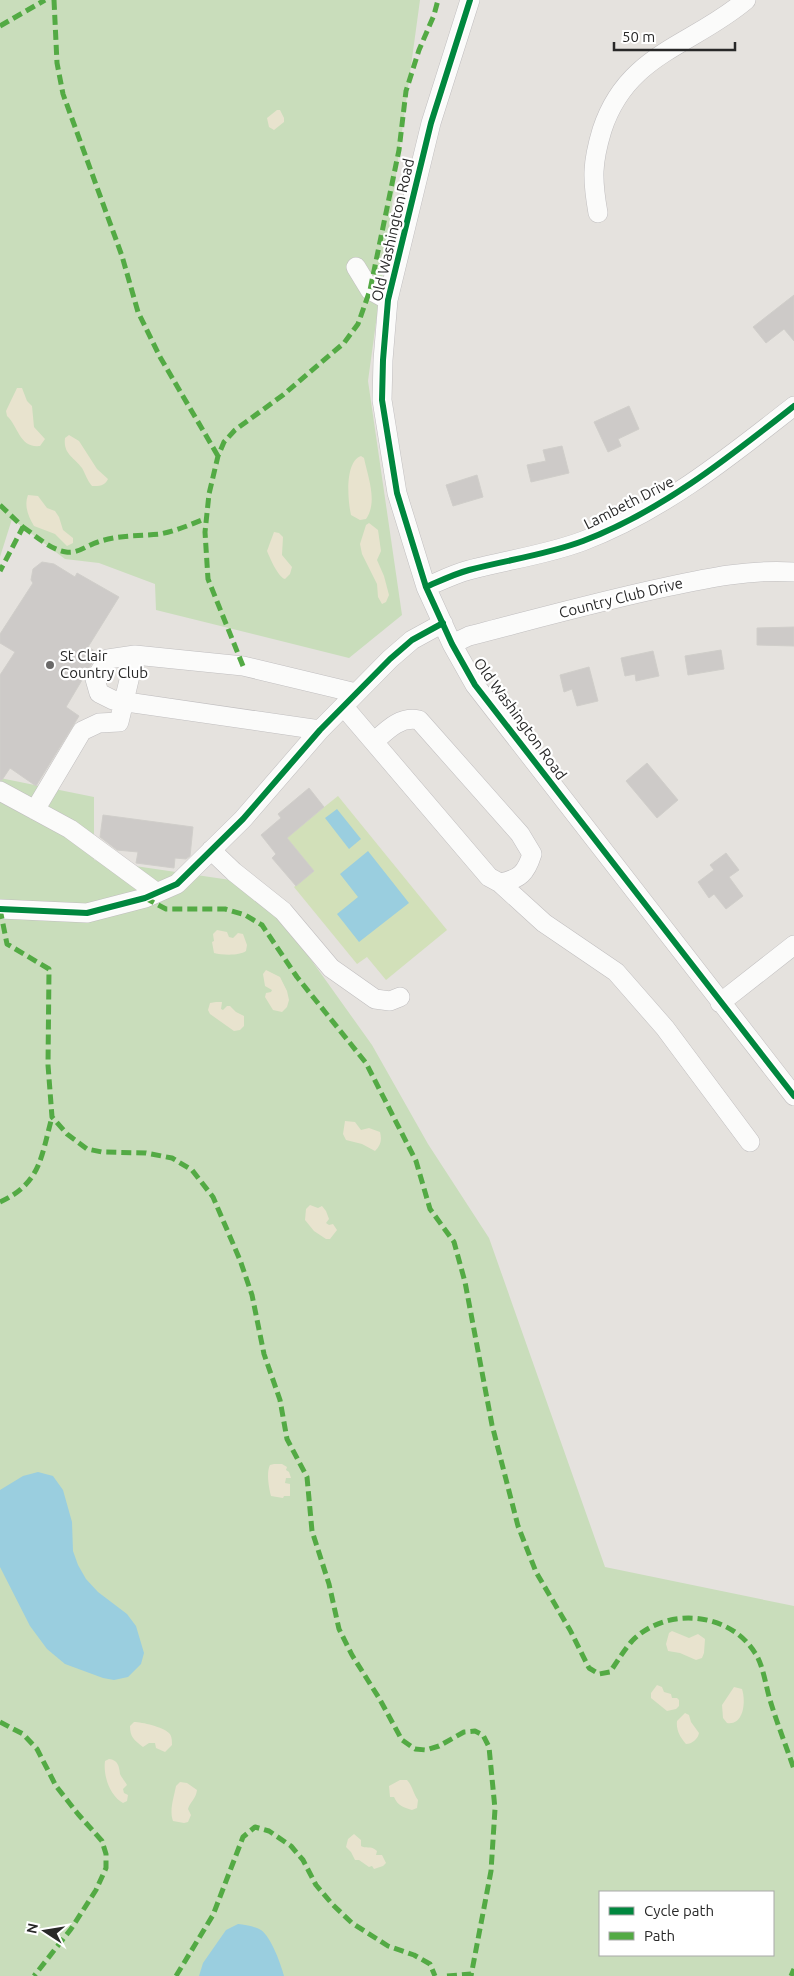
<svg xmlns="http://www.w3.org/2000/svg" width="794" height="1976" font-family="Ubuntu,sans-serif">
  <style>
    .green { fill: #c9ddbb; fill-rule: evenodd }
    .sand { fill: #e8e3ce }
    .pitch { fill: #d2e0b9 }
    .water { fill: #9acedf }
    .building { fill: #cdcac8; stroke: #d0ceca }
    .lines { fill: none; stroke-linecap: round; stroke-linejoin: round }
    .minor-casing { stroke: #c0bebf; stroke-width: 20 }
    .minor { stroke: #fbfbfa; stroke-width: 19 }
    .quiet { stroke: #53aa44; stroke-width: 5; stroke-dasharray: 10 5; stroke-linecap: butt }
    .cycleway-casing { stroke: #fff; stroke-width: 9 }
    .cycleway { stroke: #00873e; stroke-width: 6 }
    .poi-dot { fill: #6a6968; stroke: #fff; stroke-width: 2 }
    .labels { text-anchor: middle; stroke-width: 4.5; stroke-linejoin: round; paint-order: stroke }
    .street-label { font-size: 15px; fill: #282828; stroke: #fff }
    .poi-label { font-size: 15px; fill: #282828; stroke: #fff; text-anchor: start }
  </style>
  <rect width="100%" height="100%" fill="#e5e2de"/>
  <path class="green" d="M0 0H420L368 381 402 615 349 658 156 610 155 584 99 563 65 559 12 519 0 557Z
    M0 778 94 797V860L257 884 372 1045 428 1144 489 1238 605 1567 794 1606V1976H0ZM600 1892H773V1955H600Z"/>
  <path class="sand" d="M277 110H280L284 118V122L274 130 269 127 267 118Z
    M17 388H22L27 401 32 406 34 427 45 439 40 446C19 448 19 427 7 416L6 411Z
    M69 435 79 441 97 469 108 479C105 486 99 486 92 486 87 480 86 475 82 468 74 457 63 454 65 438Z
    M361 456 364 458C368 477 378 502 366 519L360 520 351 515C348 502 344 462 361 456Z
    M28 495 38 496 47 508 55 511 59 517 63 530 73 538V543L67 546 55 534 34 526C28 516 24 506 28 495Z
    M369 523 378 530 381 551 377 560 384 576 389 595 386 602 382 604 378 597 377 584 362 554 360 544 366 525Z
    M274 532 279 533 283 537 282 555 292 567 290 574 285 579C278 577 270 558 267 551Z
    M217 930 227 932 229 937 233 938 238 933 243 934 247 945 246 951C239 956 222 955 214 953L212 942 214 941 213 934Z
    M266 970 280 977 287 991 289 1000 287 1007 282 1012 273 1010 265 997 266 993 271 992 272 990 265 986 263 974Z
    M216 1002H222L221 1009 223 1010 227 1006H230L236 1012 244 1016V1026L240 1030 234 1031 210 1014 208 1010 210 1003Z
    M345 1121 355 1122 361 1130 369 1128 380 1132C382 1140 381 1145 375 1151L362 1144 346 1140 343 1134Z
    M310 1205 318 1208 322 1206 326 1211 329 1219 326 1223 329 1225 333 1224 337 1230 330 1239H326L314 1231 305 1220 306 1209Z
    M274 1464H282L287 1467 286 1470 289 1472 291 1478H286L285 1483 290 1484V1496H284L283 1498 271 1496C269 1488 266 1473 270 1465Z
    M672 1631 689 1638 698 1634 705 1639 704 1653 702 1658 696 1660 680 1653 668 1651 666 1644 669 1633Z
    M657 1685 662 1687 664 1692 671 1694 672 1698H677L679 1700V1706L676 1709 667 1711 651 1698V1693Z
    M734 1687 742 1689C746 1701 744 1726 727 1723L723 1718 722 1705Z
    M685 1713 689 1715 691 1722 699 1733C698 1739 692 1744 686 1744 680 1737 676 1730 677 1721Z
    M134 1722C142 1722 163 1727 169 1733 172 1736 172 1741 172 1745L165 1752 156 1748 155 1743H149L143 1747C134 1740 130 1737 130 1726Z
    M109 1759C118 1760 119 1766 120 1774 121 1777 125 1781 127 1785L123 1789 124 1793 128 1795 127 1801 123 1803C110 1796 103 1776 105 1761Z
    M400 1780H407C413 1787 413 1793 418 1800L417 1808 412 1810C403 1807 398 1806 394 1797H390L389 1786Z
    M180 1782 187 1783 197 1790C196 1799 190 1802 188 1809L191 1815 188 1822 184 1823 173 1821C169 1810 174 1797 176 1786Z
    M354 1834 361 1840V1846C365 1849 371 1845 377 1851L376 1855H382L386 1863 383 1866 374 1869 372 1866 369 1867 359 1860H355L351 1852 346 1847 348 1839Z"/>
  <path class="pitch" d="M338 796 447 930 386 980 367 957 357 964 294 887 313 871 278 838 293 832Z"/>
  <path class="water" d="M337 809 361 839 349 849 325 818Z
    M368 851 409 903 359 942 337 914 358 897 340 874Z
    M38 1472 53 1476 63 1490 72 1522 73 1551 78 1565 86 1579 98 1592 127 1614 136 1626 144 1653 141 1664 128 1677 114 1680 103 1678 65 1664 47 1649 30 1626 0 1567V1490L23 1476Z
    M238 1924C245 1925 254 1926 261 1930 271 1937 281 1964 284 1976H199L203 1963 226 1930Z"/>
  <path class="building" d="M794 295V341L784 329 766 343 753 327Z
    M629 406 639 429 618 439 621 446 608 452 594 422Z
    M562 446 569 473 531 482 527 465 546 461 543 450Z
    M477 475 483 497 453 506 446 485Z
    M42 562 54 564 75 577 77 573 119 597 88 647 98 653 66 707 79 716 36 786 10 768 2 780H0V675L15 652 0 643V634L33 583 31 580 33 569Z
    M794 627V646L757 645V628Z
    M721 650 724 669 688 675 685 656Z
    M653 651 659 676 636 681 635 674 625 676 621 658Z
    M589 667 598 701 577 706 572 689 564 692 560 675Z
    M647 763 678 800 657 818 626 781Z
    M309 788 324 807 287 838 314 871 296 886 272 858 276 854 261 835 281 818 278 814Z
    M103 815 193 827 190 856 186 859 175 858 174 868 136 863 138 852 117 850 100 837Z
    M726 853 739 870 729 877 743 896 726 909 714 894 709 898 698 882 714 870 710 865Z"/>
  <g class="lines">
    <defs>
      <path id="minor" d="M470 0 431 123 388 300 383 360 382 400 397 493 426 587 452 644 475 685 794 1096
        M598 213C592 179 592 163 602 130 627 53 692 46 746 0
        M356 267 370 290 388 300
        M426 587C440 581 454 574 469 570 506 560 546 555 583 541 662 511 728 458 794 406
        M452 644 469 636C535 619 600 601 666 587 708 578 750 569 794 572
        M344 707 489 877 500 883C520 879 526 873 532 854L520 834 419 720C400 716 387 730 374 742
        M320 730 113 700 99 693 95 679 108 659 135 655 243 666 356 693
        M0 791 70 829 157 893
        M35 810 82 731 99 723 119 722 135 655
        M211 850 234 872 283 911 331 968 375 999 390 1001 400 997
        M500 883 544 923 616 972 665 1028 750 1142
        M0 909 87 913 145 898 177 884 243 819 320 730 390 659 412 640 443 623
        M720 1003 794 945"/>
    </defs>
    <use href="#minor" class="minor-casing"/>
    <use href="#minor" class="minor"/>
    <path class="quiet" d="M54 0 57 63 63 94 122 256 138 312 160 357 218 456
      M0 26 45 0
      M0 505 23 527 0 571
      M23 527C36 536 51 550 66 552 78 554 87 545 98 542 118 535 139 536 160 534 176 531 192 524 207 518
      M243 666 208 579 205 532 209 494 218 456 224 442 235 430 283 395 344 343 358 324 370 290 399 150 406 91 419 50 434 15 438 0
      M145 898 166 909H225L245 915 262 925 297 977 366 1063 416 1161 430 1209 454 1242 465 1282 492 1425 518 1526 536 1572 570 1630 589 1668 599 1674 610 1672C617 1662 624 1650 632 1641 666 1606 730 1612 755 1653 763 1664 766 1687 770 1700 777 1723 786 1746 794 1769
      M0 909 7 944 49 969 48 1065 52 1117 67 1134 87 1149 102 1152 146 1153 172 1158 192 1170 213 1197 240 1260 252 1295 264 1354 280 1400 287 1439 307 1477 312 1531 329 1584 339 1629 352 1655 379 1698 402 1740 415 1749 426 1750 439 1746 464 1732 475 1731 483 1735 489 1747 495 1809 491 1871 471 1976
      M0 1202C41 1183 41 1157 52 1117
      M0 1722 23 1734 37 1749 56 1786 78 1814 102 1841 106 1854V1868L96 1890 71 1929 34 1976
      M176 1976 213 1915 243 1837 255 1827 269 1831 291 1846 303 1860 316 1885 333 1905 352 1923 388 1946 414 1955 430 1964 435 1976
      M447 1976 471 1974
      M791 1976 794 1969"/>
    <defs>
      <path id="cycleway" d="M470 0 431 123 388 300 383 360 382 400 397 493 426 587 452 644 475 685 794 1096
        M426 587C440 581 454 574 469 570 506 560 546 555 583 541 662 511 728 458 794 406
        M0 909 87 913 145 898 177 884 243 819 320 730 390 659 412 640 443 623"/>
    </defs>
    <use href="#cycleway" class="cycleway-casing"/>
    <use href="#cycleway" class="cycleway"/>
  </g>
  <circle class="poi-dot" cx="50" cy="665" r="5"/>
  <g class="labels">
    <g class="street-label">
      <text transform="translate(393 230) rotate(-77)" y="5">Old Washington Road</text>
      <text transform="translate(629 503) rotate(-27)" y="5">Lambeth Drive</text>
      <text transform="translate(621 598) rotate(-14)" y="5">Country Club Drive</text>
      <text transform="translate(520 719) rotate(54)" y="5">Old Washington Road</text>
    </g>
    <g class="poi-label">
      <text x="60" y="661">St Clair<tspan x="60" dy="17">Country Club</tspan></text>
    </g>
  </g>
  <rect x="599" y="1891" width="175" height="65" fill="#ffffff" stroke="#a9a9a9"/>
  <rect x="609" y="1907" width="25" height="8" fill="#00873e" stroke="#a9a9a9"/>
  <text x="644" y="1916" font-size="15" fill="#282828">Cycle path</text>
  <rect x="609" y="1932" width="25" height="8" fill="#53aa44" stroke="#a9a9a9"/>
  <text x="644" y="1941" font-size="15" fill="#282828">Path</text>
  <g transform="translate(45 1931) rotate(282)" stroke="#ffffff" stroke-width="4" paint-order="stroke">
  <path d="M0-4L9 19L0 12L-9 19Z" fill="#282828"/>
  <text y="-8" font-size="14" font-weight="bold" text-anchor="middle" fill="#282828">N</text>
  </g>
  <path d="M614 42v8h121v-8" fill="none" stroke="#282828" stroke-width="2.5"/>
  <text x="622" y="42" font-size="15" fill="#282828" stroke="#ffffff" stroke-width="4" paint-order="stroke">50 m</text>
</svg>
